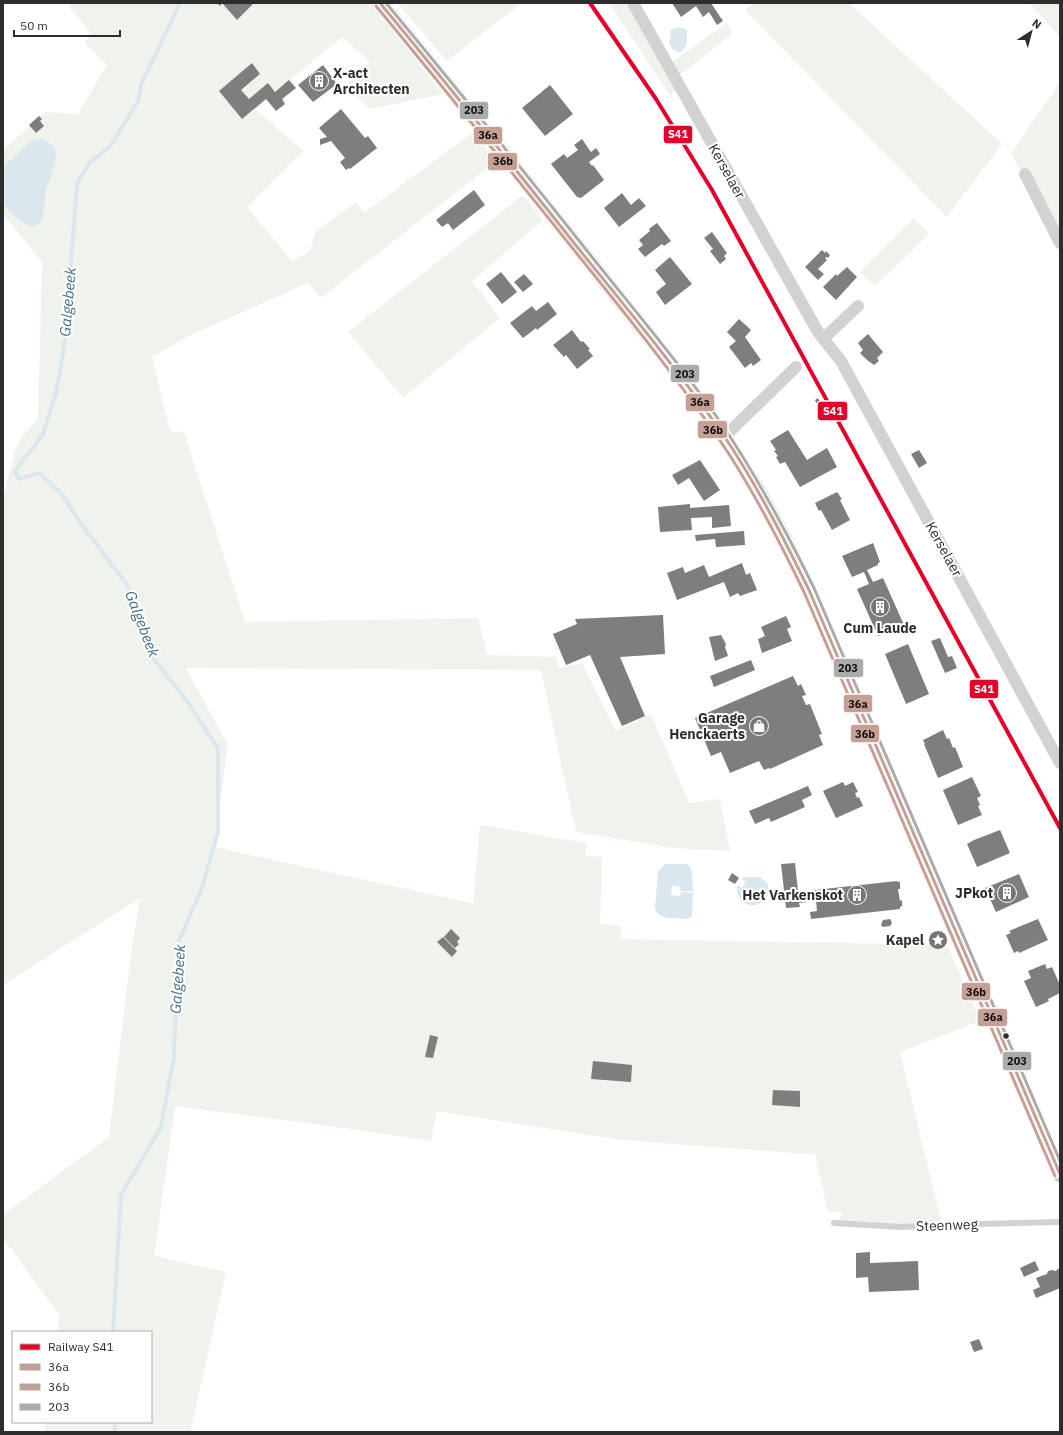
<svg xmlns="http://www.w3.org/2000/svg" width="1063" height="1435" font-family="'IBM Plex Sans',sans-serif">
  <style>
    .green { fill: #f0f3ec }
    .water { fill: #dae7ee }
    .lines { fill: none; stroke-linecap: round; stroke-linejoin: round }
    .stream { stroke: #dae7ee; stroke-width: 4 }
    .building { fill: #7e7e7e }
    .service { stroke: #d2d2d2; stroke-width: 6 }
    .minor { stroke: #d2d2d2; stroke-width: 12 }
    .secondary { stroke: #cbcbcb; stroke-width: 16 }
    .bus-1-casing { stroke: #fff; stroke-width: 6 }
    .bus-2-casing { stroke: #fff; stroke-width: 6 }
    .bus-3-casing { stroke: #fff; stroke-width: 6 }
    .bus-1 { stroke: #c69f95; stroke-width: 3 }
    .bus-2 { stroke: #c69f95; stroke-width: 3 }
    .bus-3 { stroke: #ababab; stroke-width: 3 }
    .rail-1-casing { stroke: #fff; stroke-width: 7 }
    .rail-1 { stroke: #e4002b; stroke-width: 4 }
    .bus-dot { fill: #2d2d2d; stroke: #fff; stroke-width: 1.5 }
    .labels { text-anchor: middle; stroke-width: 4; stroke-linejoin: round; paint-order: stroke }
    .poi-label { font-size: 14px; font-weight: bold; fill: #2d2d2d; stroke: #fff; text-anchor: end }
    .street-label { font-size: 14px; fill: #2d2d2d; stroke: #fff }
    .water-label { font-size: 15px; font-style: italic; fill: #456f86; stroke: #fff }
    .line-badge { stroke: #fff; stroke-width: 1.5 }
    .badge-label { font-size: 11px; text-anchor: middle; font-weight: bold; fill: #fff }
    .pale-badge-label { font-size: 11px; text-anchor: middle; font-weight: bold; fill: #111 }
  </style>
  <rect width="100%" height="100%" fill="#fff"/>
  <path class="green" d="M66 3H370L443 94 369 109 347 85 370 62 342 37 275 92 256 110 303 151 247 207 292 261 310 251 315 232 356 202 364 213 473 132 496 161 321 298 308 283 189 336 152 357 170 431 184 432 245 622 478 618 487 655 556 657 559 668 582 663 616 731 651 714 689 803 720 799 730 851 673 848 576 832 541 670 186 668 228 745 213 847 466 902 473 904 480 825 586 843V856L602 857 600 924 621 926 620 939 947 945 980 1021 900 1052 941 1220V1231L833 1226 844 1212H828L815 1154H808L622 1140 437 1111 431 1141 367 1131 175 1106 154 1256 226 1272 191 1429 201 1432H44L45 1422H151V1332H57L60 1316 3 1238V1215L109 1137 130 962 140 898 3 985V492L5 490 16 448 23 435 38 418 42 262 3 214V197L44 212C44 206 44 200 46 194 49 179 61 160 52 145L30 142 3 167V150L46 112 78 114 107 65 85 44 90 32Z
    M397 3H522L447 61Z
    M609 3H628L678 90 670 95Z
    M753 3H849L1002 144 947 217 745 10Z
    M1029 3H1060V37Z
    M727 23 732 34 680 75 672 62Z
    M1058 85 1060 89V238L1011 154Z
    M523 195 543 220 472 281 500 318 403 398 348 332Z
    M914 218 929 234 875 286 860 272Z"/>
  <path class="water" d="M676 28H682L687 30V44L681 52C673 52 671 48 669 41L671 36 670 30Z
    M40 139C46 141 52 143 55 150 59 163 49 179 46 192 44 200 45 209 43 216 35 241 11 213 3 204V167L30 142 34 140Z
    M665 864H686L690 866 692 872 693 891H680L681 887 672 886 671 895 680 896 681 892 693 893 692 916 687 919C675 918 659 921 655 908L658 872Z
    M745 877H759L767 882C776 911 734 914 737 885L742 888 746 882 741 879Z"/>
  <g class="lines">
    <path class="stream" d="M113 1332 121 1195 161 1127 174 1057 178 943 202 888 218 832V748L187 701 153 658 135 610 127 585 79 521 64 497 40 473 19 479 15 471 43 434 56 393 64 348 77 184 89 163 110 147 138 101 141 85 180 3
      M114 1422 115 1432"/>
  </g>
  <path class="building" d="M217 3H254L237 20 222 3 220 6Z
    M672 3H711L723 21 717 25 709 12 703 17 696 6 681 17Z
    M252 63 260 74 241 90 249 99 268 83 275 92 289 80 296 88 282 99 285 104 276 111 266 99 242 119 219 91Z
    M323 65 337 84 313 102 298 85Z
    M550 85 573 114 545 136 522 108Z
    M341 109 365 138 368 136 377 148 350 169 349 168 346 170 340 162 345 158 331 141 320 145V139L327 137 319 128Z
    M39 116 42 119 40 121 44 126 36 133 29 125Z
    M582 139 591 152 596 148 600 154 589 162 592 166 593 165 604 180 581 198 577 197 551 164 564 154 567 158 578 150 574 145Z
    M474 190 485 205 453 230 448 223 442 227 436 220Z
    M622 193 631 205 639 198 646 206 619 227 604 208Z
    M657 223 671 241 664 246 662 244 645 257 638 249 643 245 639 240 650 231 649 229Z
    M712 232 727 253 724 256 726 259 720 264 710 251 713 249 704 238Z
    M822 250 825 253 826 251 830 255 828 258 827 257 825 258 827 260 818 269 824 274 818 280 805 267Z
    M670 257 692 284 665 305 656 292 666 284 655 270Z
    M847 267 857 277 836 300 823 287 836 274 837 276Z
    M501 272 517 292 502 304 486 284Z
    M524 274 533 284 523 292 514 282Z
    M548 302 557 314 537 330 536 328 523 338 510 323 532 306 536 311Z
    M739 319 751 330 745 337 761 360 753 366 751 363 745 368 729 347 736 341 727 332Z
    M572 330 581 342 583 341 590 349 588 350 593 356 577 369 566 355 564 357 553 345Z
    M868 334 883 352 877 358 879 361 874 365 867 360 860 353 863 350 858 343Z
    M818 398 822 406 819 408 815 400Z
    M788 430 807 460 827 448 837 467 800 487 785 462 780 464 776 457 778 456 774 451 776 450 770 441Z
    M919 450 927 463 919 468 911 454Z
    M700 460 720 490 704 501 689 478 678 485 672 475Z
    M837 492 842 499 840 500 850 520 832 530 821 510 819 511 815 503Z
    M690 504V508L729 505 731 526 712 528V517L691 518 692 530 660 532 658 507Z
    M744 531 745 545 716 547 715 539 696 541 695 535Z
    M873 543 880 562 878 563V565L867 570 873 582 883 578 904 625 878 636 857 589 869 584 864 572 852 577 842 556Z
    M742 563 746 575 750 573 757 590 740 596 738 593 730 597 724 582 677 600 667 573 683 567 685 573 704 565 709 577Z
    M663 615 665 654 620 657 645 716 622 726 590 655 566 665 553 634 577 624 575 619Z
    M786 616 791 627 787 629 792 641 762 653 758 639 765 636 761 627Z
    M721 635 726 644 725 647 728 656 715 661 709 637Z
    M940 638 948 657 952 656 957 668 945 673 931 641Z
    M908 644 929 694 906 704 885 654Z
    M751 660 755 670 714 687 710 676Z
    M793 676 798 686 801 684 806 695 802 696 806 705 810 704 822 734 819 735 823 745 770 769 769 768 764 770 759 761 730 773 721 752 711 756 695 718Z
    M943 730 947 739 949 738 953 748 955 747 963 767 938 778 924 744H925L923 740Z
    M972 777 981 796 977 798 980 805 978 806 982 815 958 825 943 790Z
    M843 782 845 786 853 782 858 792 855 793 857 798 859 797 863 806 836 818 823 791Z
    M808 786 812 795 802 800 805 807 771 822 769 818 755 824 749 811Z
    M1000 830 1010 853 977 867 967 844 974 840Z
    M795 863 798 891H805L806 902 799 903 800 907 786 908 781 864Z
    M732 873 739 878 735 884 728 880Z
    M1019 874 1029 897 996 912 985 888Z
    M897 881 898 882H900V889H898L900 901 902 900V906L900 907V909L811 919 810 912 817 911 815 890Z
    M890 919 892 923 890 926 883 927 881 925 883 920Z
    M1038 919 1048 940 1019 953 1018 951 1014 953 1006 935 1011 933 1009 931Z
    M451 929 460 938 457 942 459 944 455 948 444 937Z
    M443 937 457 951 452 957 437 942Z
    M1045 964 1047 969 1052 967 1060 985V993L1048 999 1049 1001 1036 1007 1024 981 1031 978 1028 971Z
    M430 1035 438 1037 433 1058 425 1057Z
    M593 1061 632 1065 631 1082 591 1079Z
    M773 1090 800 1091V1107L772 1105Z
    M870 1252V1263L918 1261 919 1290 869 1292 868 1277 856 1278V1253Z
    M1035 1261 1039 1270 1024 1277 1020 1268Z
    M1060 1268V1288L1036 1298 1033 1290 1040 1287 1036 1278 1047 1274 1048 1271 1052 1270 1055 1271Z
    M979 1339 983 1349 974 1352 970 1342Z"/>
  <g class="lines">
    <path class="service" d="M834 1223 901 1227 940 1225 1060 1222"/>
    <path class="minor" d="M633 3 818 332 841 361 1060 763
      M1025 174 1060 243
      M823 339 858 306
      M724 437 796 367"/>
    <path class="secondary" d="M380 3 498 147 672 365 724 437 758 491 784 539 809 590 1060 1174"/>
    <defs>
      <path id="bus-1" d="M380 3C447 84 513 166 578 248 628 310 679 371 724 436 757 485 783 537 809 590L1060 1174"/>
      <path id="bus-2" d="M376 6C443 87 509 169 574 250 624 312 674 374 719 439 752 487 779 540 804 592L1055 1176"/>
      <path id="bus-3" d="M386 3C453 84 519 165 584 247 633 309 685 369 729 435 761 484 788 535 814 588L1060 1161"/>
    </defs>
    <use href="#bus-1" class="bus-1-casing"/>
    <use href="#bus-2" class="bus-2-casing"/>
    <use href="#bus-3" class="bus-3-casing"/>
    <use href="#bus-1" class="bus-1"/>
    <use href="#bus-2" class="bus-2"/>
    <use href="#bus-3" class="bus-3"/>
    <defs>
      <path id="rail-1" d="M590 3 656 99 712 190 1060 828"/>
    </defs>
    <use href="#rail-1" class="rail-1-casing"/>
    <use href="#rail-1" class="rail-1"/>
  </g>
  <defs>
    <symbol id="building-disc" viewBox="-11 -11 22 22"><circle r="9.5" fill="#767676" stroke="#fff"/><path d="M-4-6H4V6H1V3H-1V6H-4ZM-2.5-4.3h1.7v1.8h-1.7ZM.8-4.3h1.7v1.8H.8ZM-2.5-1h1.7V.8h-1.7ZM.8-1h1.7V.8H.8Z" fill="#fff"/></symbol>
    <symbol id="shop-disc" viewBox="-11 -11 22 22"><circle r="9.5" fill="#767676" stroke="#fff"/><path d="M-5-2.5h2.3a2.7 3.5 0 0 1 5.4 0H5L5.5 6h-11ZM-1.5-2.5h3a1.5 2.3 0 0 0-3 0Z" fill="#fff"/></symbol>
    <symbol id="sight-disc" viewBox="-11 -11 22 22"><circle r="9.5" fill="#767676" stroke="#fff"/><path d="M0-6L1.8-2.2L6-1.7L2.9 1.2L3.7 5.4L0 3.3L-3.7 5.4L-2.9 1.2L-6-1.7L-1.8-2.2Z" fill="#fff"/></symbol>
  </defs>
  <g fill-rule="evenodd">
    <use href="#building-disc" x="308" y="70" width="22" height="22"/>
    <use href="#building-disc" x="869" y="596" width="22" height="22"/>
    <use href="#shop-disc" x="748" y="715" width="22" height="22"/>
    <use href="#building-disc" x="996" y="882" width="22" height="22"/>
    <use href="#building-disc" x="846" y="884" width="22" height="22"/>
    <use href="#sight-disc" x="927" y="929" width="22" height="22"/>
  </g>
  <circle class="bus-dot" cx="1006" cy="1036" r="3.5"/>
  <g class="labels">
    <g class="poi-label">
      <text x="333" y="78" text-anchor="start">X-act<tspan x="333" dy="16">Architecten</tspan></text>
      <text x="880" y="633" text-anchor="middle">Cum Laude</text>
      <text x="745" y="723">Garage<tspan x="745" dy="16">Henckaerts</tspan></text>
      <text x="993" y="898">JPkot</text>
      <text x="843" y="900">Het Varkenskot</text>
      <text x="924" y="945">Kapel</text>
    </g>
    <g class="street-label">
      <text transform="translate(727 171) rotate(61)" y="5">Kerselaer</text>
      <text transform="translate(944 549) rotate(61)" y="5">Kerselaer</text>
      <text transform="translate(947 1225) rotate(-2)" y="5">Steenweg</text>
    </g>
    <g class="water-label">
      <text transform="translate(68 302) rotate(-85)" y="5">Galgebeek</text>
      <text transform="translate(142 624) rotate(69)" y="5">Galgebeek</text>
      <text transform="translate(178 979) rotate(-86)" y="5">Galgebeek</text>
    </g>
  </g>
  <g class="line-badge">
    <rect x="459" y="101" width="30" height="19" rx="4" fill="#ababab"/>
    <rect x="663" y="125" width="30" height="19" rx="4" fill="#e4002b"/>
    <rect x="473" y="126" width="30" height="19" rx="4" fill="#c69f95"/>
    <rect x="487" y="152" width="31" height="19" rx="4" fill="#c69f95"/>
    <rect x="670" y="364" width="30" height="19" rx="4" fill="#ababab"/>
    <rect x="685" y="393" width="30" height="19" rx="4" fill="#c69f95"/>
    <rect x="817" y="401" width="31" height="20" rx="4" fill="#e4002b"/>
    <rect x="697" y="420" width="31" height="19" rx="4" fill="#c69f95"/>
    <rect x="833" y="658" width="31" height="20" rx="4" fill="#ababab"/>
    <rect x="969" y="679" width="30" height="20" rx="4" fill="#e4002b"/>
    <rect x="843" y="694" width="30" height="19" rx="4" fill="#c69f95"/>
    <rect x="850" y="724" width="30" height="19" rx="4" fill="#c69f95"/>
    <rect x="961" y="982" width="30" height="19" rx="4" fill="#c69f95"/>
    <rect x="977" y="1008" width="31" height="19" rx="4" fill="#c69f95"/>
    <rect x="1002" y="1051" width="30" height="20" rx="4" fill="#ababab"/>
  </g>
  <g class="badge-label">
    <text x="678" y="138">S41</text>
    <text x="833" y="415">S41</text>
    <text x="984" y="693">S41</text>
  </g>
  <g class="pale-badge-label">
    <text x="474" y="114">203</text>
    <text x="488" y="139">36a</text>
    <text x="503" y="165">36b</text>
    <text x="685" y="378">203</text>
    <text x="700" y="406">36a</text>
    <text x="713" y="434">36b</text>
    <text x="848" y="672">203</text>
    <text x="858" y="708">36a</text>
    <text x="865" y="738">36b</text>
    <text x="976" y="996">36b</text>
    <text x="993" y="1021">36a</text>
    <text x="1017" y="1065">203</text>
  </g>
  <rect width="1063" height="1435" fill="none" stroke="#2d2d2d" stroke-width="8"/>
  <rect x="12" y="1331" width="140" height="92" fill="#ffffff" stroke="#ababab"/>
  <rect x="20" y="1344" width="20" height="6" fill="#e4002b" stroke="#ababab"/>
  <text x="48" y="1351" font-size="12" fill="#2d2d2d">Railway S41</text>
  <rect x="20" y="1364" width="20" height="6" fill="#c69f95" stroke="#ababab"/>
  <text x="48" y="1371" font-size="12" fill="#2d2d2d">36a</text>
  <rect x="20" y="1384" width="20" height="6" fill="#c69f95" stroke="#ababab"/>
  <text x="48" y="1391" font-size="12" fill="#2d2d2d">36b</text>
  <rect x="20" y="1404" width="20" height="6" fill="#ababab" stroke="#ababab"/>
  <text x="48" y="1411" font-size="12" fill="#2d2d2d">203</text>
  <g transform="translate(1031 32) rotate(36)" stroke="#ffffff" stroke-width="3" paint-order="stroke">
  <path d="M0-3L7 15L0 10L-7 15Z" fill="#2d2d2d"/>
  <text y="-6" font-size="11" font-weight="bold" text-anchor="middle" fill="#2d2d2d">N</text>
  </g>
  <path d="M14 30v6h106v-6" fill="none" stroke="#2d2d2d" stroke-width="2"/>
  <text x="20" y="30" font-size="12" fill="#2d2d2d" stroke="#ffffff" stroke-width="3" paint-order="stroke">50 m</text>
</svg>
